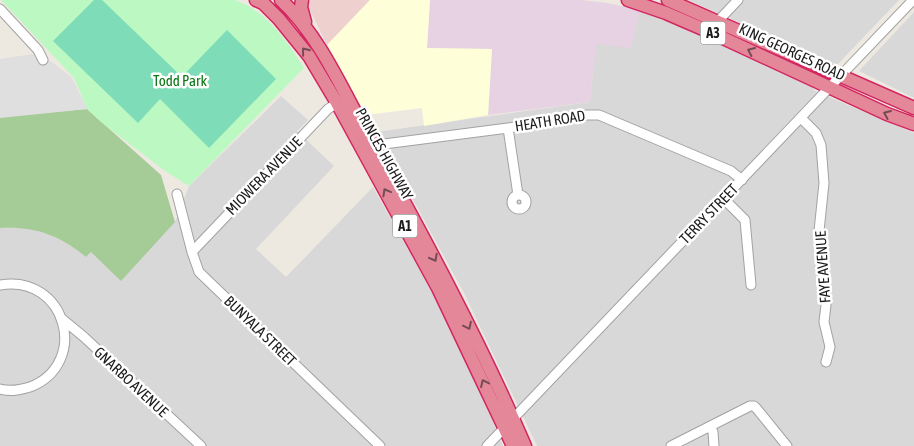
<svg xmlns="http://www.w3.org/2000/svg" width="914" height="446" font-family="'Asap Condensed',sans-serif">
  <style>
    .residential { fill: #d9d8d8 }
    .commercial { fill: #eed1cf }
    .industrial { fill: #e6d2e2 }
    .education { fill: #fefed8 }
    .forest { fill: #a5cc96 }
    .park { fill: #bcf8c2 }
    .pitch { fill: #7fdcb8 }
    .parking { fill: #dfdfdf }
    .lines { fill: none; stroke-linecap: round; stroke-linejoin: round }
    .minor-casing { stroke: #a2a2a2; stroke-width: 11 }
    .highway-casing { stroke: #d32660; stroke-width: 15 }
    .minor { stroke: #fff; stroke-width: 9 }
    .highway { stroke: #e48899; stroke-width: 12 }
    .oneway { stroke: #754c54 }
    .labels { text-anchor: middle; stroke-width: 5; stroke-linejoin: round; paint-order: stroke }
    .shield { fill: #fff; stroke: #5f5f5f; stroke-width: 1 }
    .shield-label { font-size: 14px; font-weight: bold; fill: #1b1b1b }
    .street-label { font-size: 15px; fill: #1b1b1b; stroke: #fff }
    .park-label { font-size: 15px; fill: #0c7616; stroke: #fff }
  </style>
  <rect width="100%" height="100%" fill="#ede9e1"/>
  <path class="residential" d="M688 0H899L837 65Z
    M640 10 688 29 812 87 815 91 914 133V446H537L464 293 376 132 590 102 596 43Z
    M914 12V98L859 71Z
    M281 96 308 120 297 131 334 166 256 249 286 277 373 187 453 329 503 446H0V228L18 227 36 230 54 236 76 249 86 257 91 252 175 222 189 186Z"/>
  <path class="commercial" d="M311 0H370L327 45 309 8V2Z"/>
  <path class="industrial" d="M430 0H581L607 3 640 10 631 48 596 44 590 102 488 115 492 49 427 48Z"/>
  <path class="education" d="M370 0H430L427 48 492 49 488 115 424 126 422 108 366 115 327 45Z"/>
  <path class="forest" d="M87 109 161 175 175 222 121 281 91 252 86 257C59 235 35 226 0 228V117Z"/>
  <path class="park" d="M1 0H235C267 11 286 40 304 68L189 186 165 171 101 122 87 109 74 78Z"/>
  <path class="pitch" d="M94 0H102L181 76 174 85 227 30 276 79 209 148 160 99 138 123 53 41Z"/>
  <path class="parking" d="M33 54 51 61 72 78 87 109 0 118V59Z"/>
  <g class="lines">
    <defs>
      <path id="minor" d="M0 9 38 50 43 60
        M718 21 738 0
        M801 118 816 133 821 145 824 183 819 231 826 305 824 322 830 347 826 362
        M508 128 518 195
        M370 150 384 144 508 128 587 115H599L731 171 742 180
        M177 194 192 252 199 272 380 446
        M512 202a7 7 0 1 1 14 0a7 7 0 1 1-14 0Z
        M724 199 745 220 751 285
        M192 252 328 109 337 103
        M0 285C67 274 90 364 30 387 20 390 11 392 0 389
        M61 318 84 337 201 446
        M710 426 713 432 714 446
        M487 446 913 0
        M671 446 750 406H754L757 409 787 446"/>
      <path id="highway" d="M256 0 263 3 279 19 309 56 337 103 438 288 513 446
        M281 0C319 35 342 89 367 134 423 236 479 339 525 446
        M302 0 301 7 305 22
        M628 0 666 13 710 32 887 114 914 124
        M668 0 914 108"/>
    </defs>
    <use href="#minor" class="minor-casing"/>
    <use href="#highway" class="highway-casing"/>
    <use href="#minor" class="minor"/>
    <use href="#highway" class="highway"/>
  </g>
  <defs><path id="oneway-chevron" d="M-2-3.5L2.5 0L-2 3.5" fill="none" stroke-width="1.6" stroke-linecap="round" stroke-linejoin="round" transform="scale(1.25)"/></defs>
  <g class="oneway">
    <use href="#oneway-chevron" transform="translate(305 51) rotate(-128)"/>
    <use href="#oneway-chevron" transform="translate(751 51) rotate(-155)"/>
    <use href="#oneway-chevron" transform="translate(887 114) rotate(-157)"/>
    <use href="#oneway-chevron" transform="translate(386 192) rotate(-119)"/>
    <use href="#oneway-chevron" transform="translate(434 258) rotate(62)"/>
    <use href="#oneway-chevron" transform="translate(468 326) rotate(64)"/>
    <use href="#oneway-chevron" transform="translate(484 383) rotate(-115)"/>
  </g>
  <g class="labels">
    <g class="shield">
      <rect x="700.5" y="21.5" width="25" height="23" rx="4"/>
      <rect x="392.5" y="214.5" width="25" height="23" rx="4"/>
    </g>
    <g class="shield-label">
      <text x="713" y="38">A3</text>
      <text x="405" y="231">A1</text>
    </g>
    <g class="street-label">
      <text transform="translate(792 52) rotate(25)" y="5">KING GEORGES ROAD</text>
      <text transform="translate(550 121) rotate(-9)" y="5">HEATH ROAD</text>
      <text transform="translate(384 154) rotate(61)" y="5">PRINCES HIGHWAY</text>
      <text transform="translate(264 176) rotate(-46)" y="5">MIOWERA AVENUE</text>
      <text transform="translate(709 214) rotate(-46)" y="5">TERRY STREET</text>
      <text transform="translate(823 267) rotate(-94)" y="5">FAYE AVENUE</text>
      <text transform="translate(260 331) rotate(44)" y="5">BUNYALA STREET</text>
      <text transform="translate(131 382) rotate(43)" y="5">GNARBO AVENUE</text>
    </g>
    <g class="park-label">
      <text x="180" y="86">Todd Park</text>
    </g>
  </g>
</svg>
